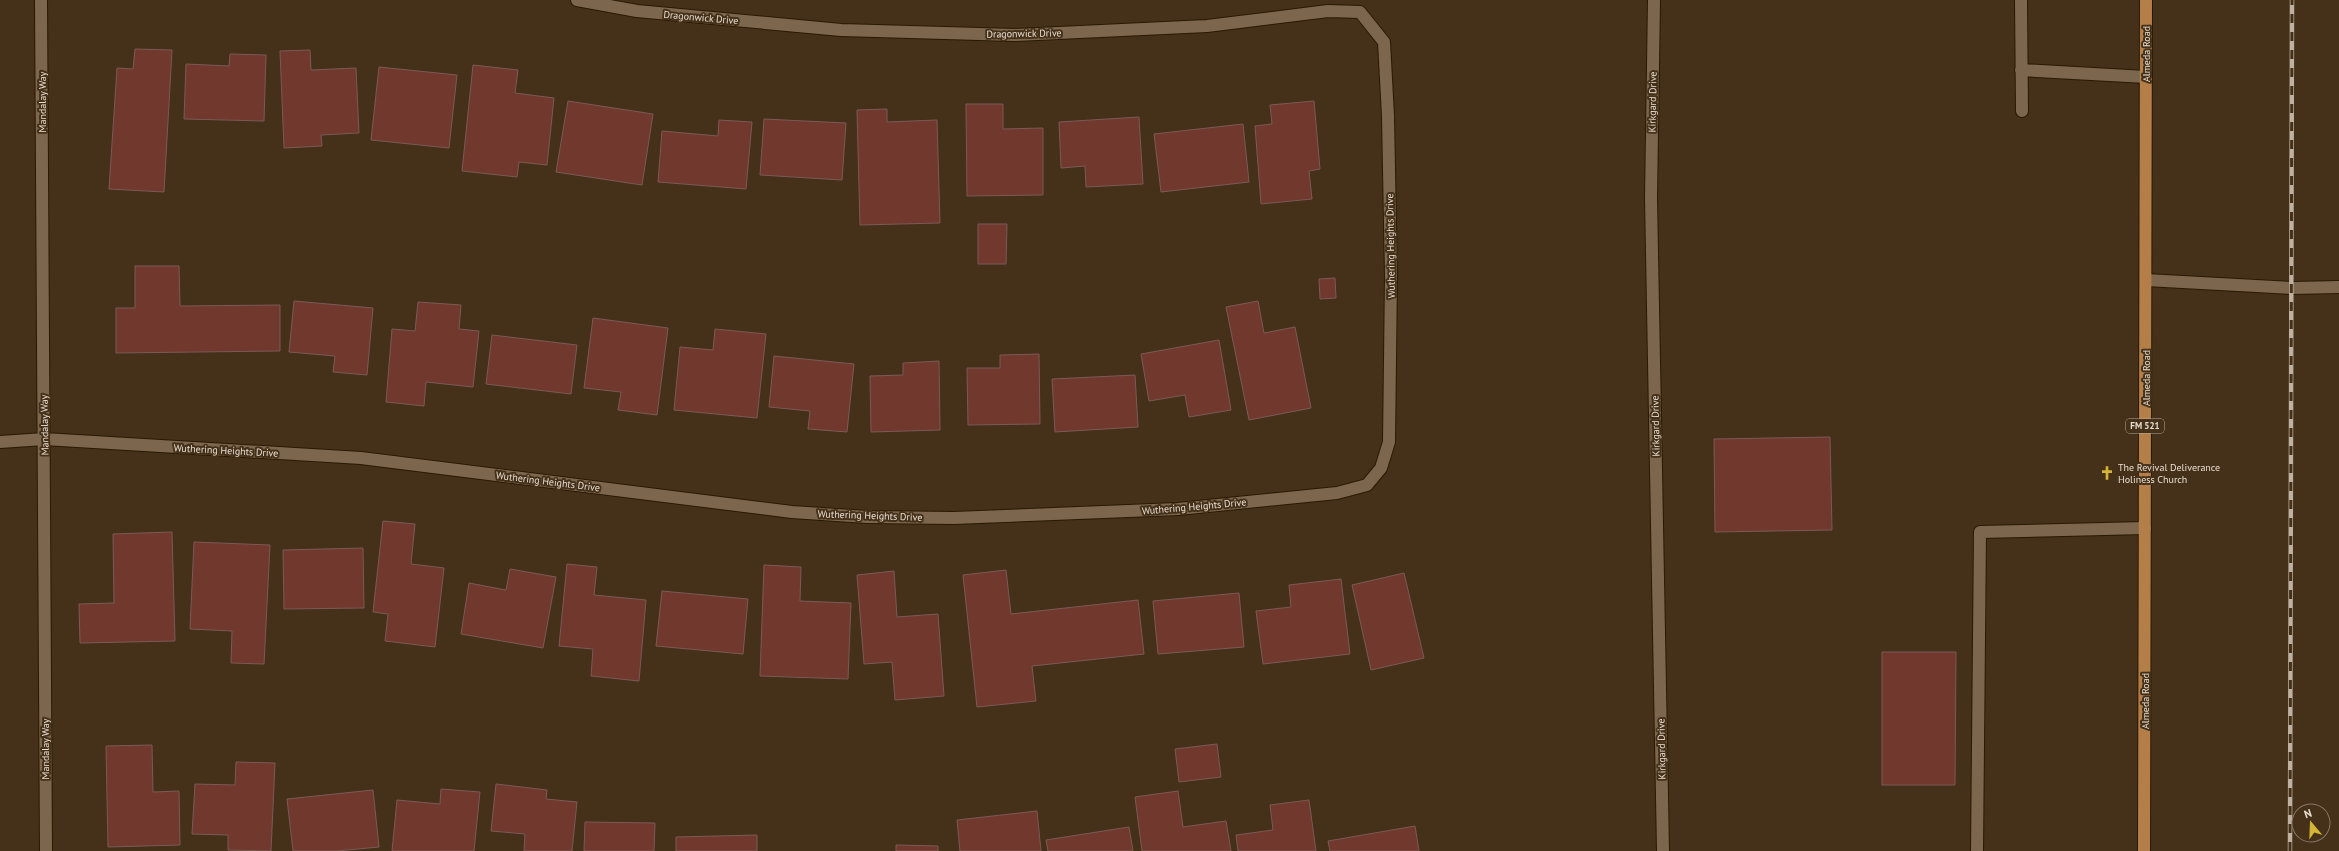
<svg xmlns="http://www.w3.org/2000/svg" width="2339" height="851" font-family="'PT Sans',sans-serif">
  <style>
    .building { fill: #71382e; stroke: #7b5a54 }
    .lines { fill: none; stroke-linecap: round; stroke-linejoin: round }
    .lane-casing { stroke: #2a1903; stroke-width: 14 }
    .street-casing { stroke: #2a1903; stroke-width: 14 }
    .primary-casing { stroke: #2a1903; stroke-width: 14 }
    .lane { stroke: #7c674e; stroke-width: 12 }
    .street { stroke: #7c674e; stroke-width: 12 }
    .primary { stroke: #b37e48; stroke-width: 12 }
    .rail-casing { stroke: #bfb1a1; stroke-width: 4.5 }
    .rail { stroke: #45311a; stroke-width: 3; stroke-dasharray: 9; stroke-linecap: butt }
    .labels { text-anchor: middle; stroke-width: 4; stroke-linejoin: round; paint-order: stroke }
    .shield { fill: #45311a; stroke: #b8aa99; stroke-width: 1 }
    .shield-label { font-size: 9px; font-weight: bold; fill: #eaded0 }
    .street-label { font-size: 10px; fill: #eaded0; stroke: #45311a }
    .poi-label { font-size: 10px; fill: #eaded0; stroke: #45311a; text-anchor: start }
  </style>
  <rect width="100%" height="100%" fill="#45311a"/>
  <path class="building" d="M135 49 172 50 164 192 109 189 117 68 133 69Z
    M310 50 311 70 356 68 359 133 321 135 322 146 284 148 280 51Z
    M230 54 266 55 264 121 184 119 186 64 229 66Z
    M473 65 518 70 515 93 554 98 547 165 519 162 517 177 462 171Z
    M379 67 457 75 449 148 371 140Z
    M568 101 653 114 642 185 556 172Z
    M1314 101 1320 169 1309 171 1312 199 1261 204 1255 126 1272 124 1270 105Z
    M966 104H1003V129L1043 128V195L967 196Z
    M887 109V122L937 120 940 223 860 225 857 110Z
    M1139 117 1143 184 1086 187 1085 166 1061 168 1059 122Z
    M764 119 846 123 842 180 760 175Z
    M719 120 752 122 746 189 658 182 662 131 718 136Z
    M1243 124 1249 182 1161 192 1154 134Z
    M978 224H1007L1006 264H978Z
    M135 266H179L180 306 280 305V351L116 353V308H135Z
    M1335 278 1336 298 1320 299 1319 279Z
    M294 301 373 308 367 375 333 372 335 356 289 352Z
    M1258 301 1264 333 1295 327 1311 408 1249 420 1226 307Z
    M418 302 461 305 459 329 479 331 473 387 426 382 424 406 386 402 392 329 415 331Z
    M593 318 668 328 657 415 618 410 621 392 584 388Z
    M715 329 766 334 757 418 674 410 680 347 713 350Z
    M492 335 577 345 571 394 486 384Z
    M1219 340 1231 410 1189 417 1185 395 1149 401 1141 354Z
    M1039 354 1040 424 968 425 967 368H1000V355Z
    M774 356 854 364 847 432 808 429 810 411 769 407Z
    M939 361 940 430 871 432 870 376 903 375V363Z
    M1135 375 1138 427 1055 432 1052 379Z
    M1830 437 1832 530 1715 532 1714 439Z
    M383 521 415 524 411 564 444 568 435 647 385 641 388 614 373 612Z
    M172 532 175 641 80 643 79 604 114 603 113 534Z
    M194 542 270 545 264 664 231 663 232 631 190 629Z
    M363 548 364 608 284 609 283 550Z
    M567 564 597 567 594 595 646 600 639 681 591 676 593 649 559 646Z
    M764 565 801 567 800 601 851 603 848 679 760 676Z
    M510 569 556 577 543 648 461 634 469 583 506 590Z
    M1006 570 1011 614 1138 600 1144 654 1032 666 1036 701 977 707 963 575Z
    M894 571 897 617 938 614 944 696 895 700 892 662 864 664 857 575Z
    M1404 573 1424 658 1371 670 1352 585Z
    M1341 579 1350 654 1263 664 1256 611 1291 607 1289 585Z
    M662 591 748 599 743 654 656 646Z
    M1239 593 1244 647 1158 654 1153 601Z
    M1882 652H1956L1955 785H1882Z
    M1217 744 1221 777 1179 782 1175 749Z
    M152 745 153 792 179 791 180 845 108 847 106 746Z
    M236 762 275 763 271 851 228 850V835L192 834 195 784 235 785Z
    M496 784 547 790 546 799 577 802 572 851H524L525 834 491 831Z
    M441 789 480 792 474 851H392L397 800 440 804Z
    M373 790 379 847 336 851H293L287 799Z
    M1178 791 1183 827 1226 821 1231 851H1142L1135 797Z
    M1309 800 1316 851H1238L1236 835 1273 830 1270 805Z
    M1037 811 1041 851H960L957 820Z
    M585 822 655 823 654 851H584Z
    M1415 826 1419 851H1330L1328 841Z
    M1129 827 1133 851H1048L1046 840Z
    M757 835V851H676V837Z
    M896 845 938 846V851H896Z"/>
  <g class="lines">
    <defs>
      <path id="lane" d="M2021 0 2022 111
        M2021 70 2146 77
        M2146 280 2292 288 2339 287
        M1977 851 1980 532 2145 528"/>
      <path id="street" d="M41 0 46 851
        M1654 0 1651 198 1663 851
        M0 442 44 439 361 458 792 512 867 517 954 518 1178 509 1337 493 1367 485 1381 468 1389 442 1391 276 1388 116 1384 42 1360 12 1328 11 1207 26 1014 35 841 30 637 11 577 0"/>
      <path id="primary" d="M2144 851 2146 0"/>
    </defs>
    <use href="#lane" class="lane-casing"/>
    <use href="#street" class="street-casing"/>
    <use href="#primary" class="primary-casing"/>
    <use href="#lane" class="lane"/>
    <use href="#street" class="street"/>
    <use href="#primary" class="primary"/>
    <defs>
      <path id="rail" d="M2290 851 2292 0"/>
    </defs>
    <use href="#rail" class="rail-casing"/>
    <use href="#rail" class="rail"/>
  </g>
  <defs>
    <symbol id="church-bare" viewBox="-9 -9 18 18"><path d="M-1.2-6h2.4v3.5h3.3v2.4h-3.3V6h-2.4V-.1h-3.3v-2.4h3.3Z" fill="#d4b535" stroke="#45311a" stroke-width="2.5" paint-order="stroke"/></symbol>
  </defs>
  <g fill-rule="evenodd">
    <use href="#church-bare" x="2097" y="463" width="20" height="20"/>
  </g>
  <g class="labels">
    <rect class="shield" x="2126" y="419" width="38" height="14" rx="3"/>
    <g class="shield-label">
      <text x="2145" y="429">FM 521</text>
    </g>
    <g class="street-label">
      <text transform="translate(701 17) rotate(5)" y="4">Dragonwick Drive</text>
      <text transform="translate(1024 33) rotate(-1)" y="4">Dragonwick Drive</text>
      <text transform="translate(2146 54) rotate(-90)" y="4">Almeda Road</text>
      <text transform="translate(42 102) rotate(-90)" y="4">Mandalay Way</text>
      <text transform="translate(1652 102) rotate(-89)" y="4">Kirkgard Drive</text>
      <text transform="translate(1390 246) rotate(-91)" y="4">Wuthering Heights Drive</text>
      <text transform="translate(2146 378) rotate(-90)" y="4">Almeda Road</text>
      <text transform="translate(44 425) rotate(-91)" y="4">Mandalay Way</text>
      <text transform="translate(1655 426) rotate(-91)" y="4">Kirkgard Drive</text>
      <text transform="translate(226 450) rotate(3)" y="4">Wuthering Heights Drive</text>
      <text transform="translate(548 481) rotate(7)" y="4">Wuthering Heights Drive</text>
      <text transform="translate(1194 506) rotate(-5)" y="4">Wuthering Heights Drive</text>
      <text transform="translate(870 515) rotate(2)" y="4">Wuthering Heights Drive</text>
      <text transform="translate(2145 701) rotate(-90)" y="4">Almeda Road</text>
      <text transform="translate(45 749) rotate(-90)" y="4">Mandalay Way</text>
      <text transform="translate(1661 749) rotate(-91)" y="4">Kirkgard Drive</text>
    </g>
    <g class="poi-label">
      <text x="2118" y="471">The Revival Deliverance<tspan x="2118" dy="12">Holiness Church</tspan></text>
    </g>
  </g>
  <g transform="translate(2311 823) rotate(341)"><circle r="19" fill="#45311a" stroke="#877663"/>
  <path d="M0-3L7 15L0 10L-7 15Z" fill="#d4b535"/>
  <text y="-6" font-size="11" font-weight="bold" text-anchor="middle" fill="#eaded0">N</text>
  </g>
</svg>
